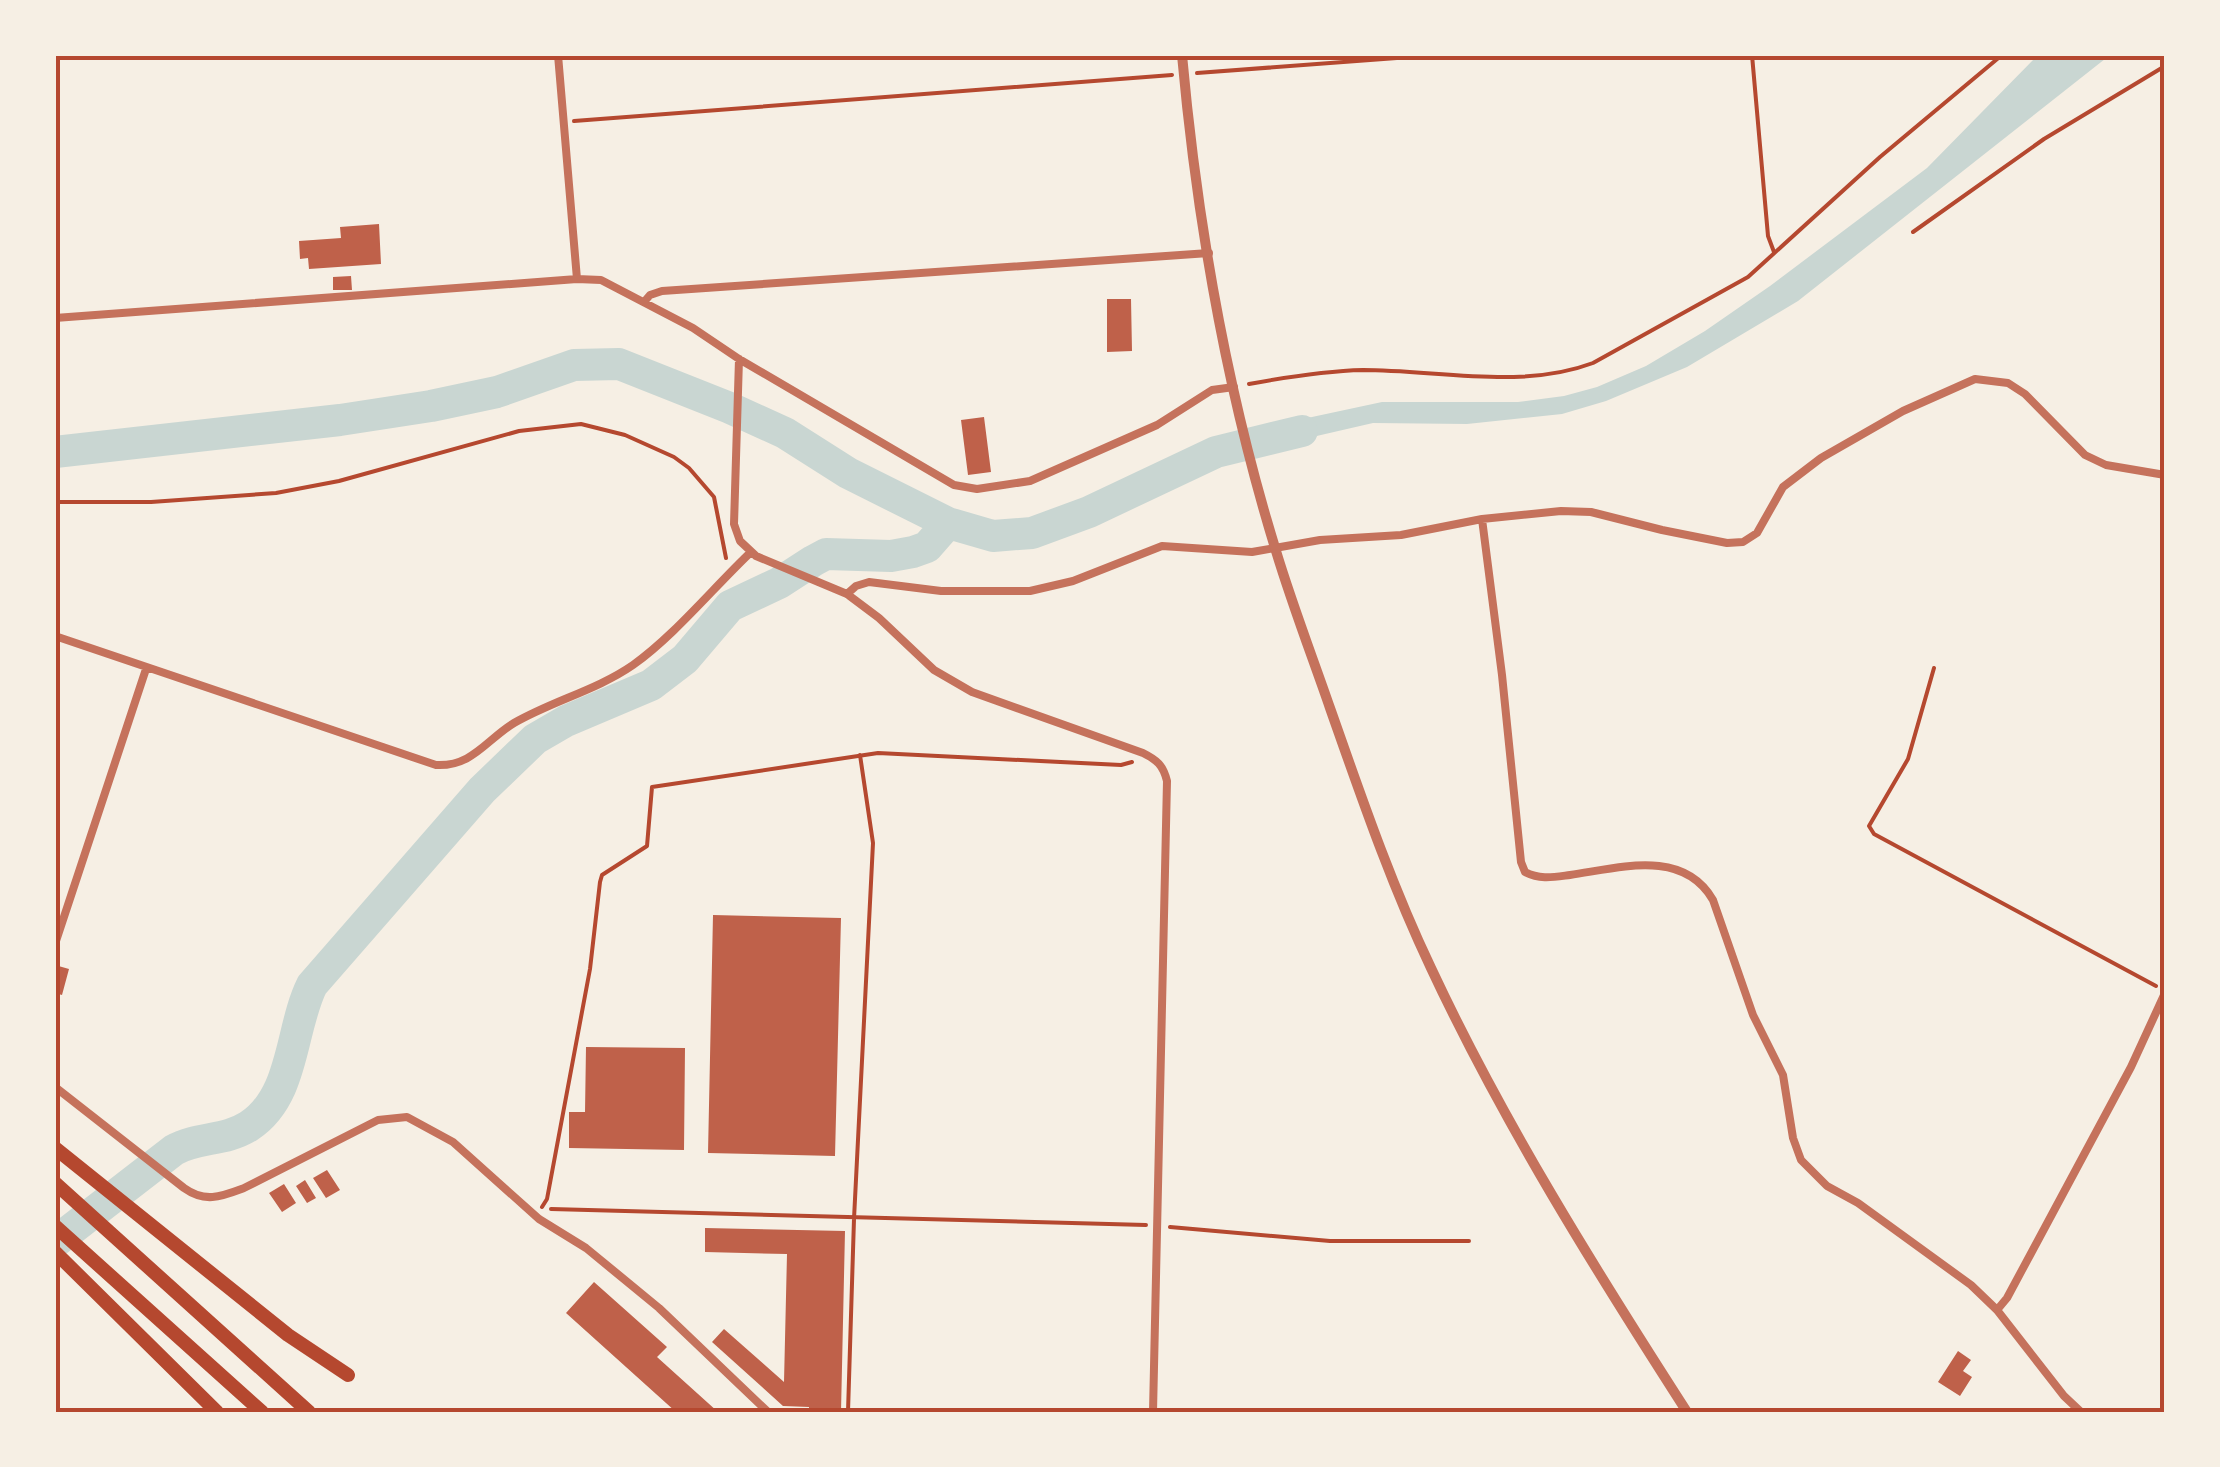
<svg xmlns="http://www.w3.org/2000/svg" width="2220" height="1467" font-family="'Fira Sans',sans-serif">
  <style>
    .water { fill: #c9d6d2 }
    .lines { fill: none; stroke-linecap: round; stroke-linejoin: round }
    .river { stroke: #c9d6d2; stroke-width: 32 }
    .building { fill: #bf614a }
    .path { stroke: #b5482f; stroke-width: 4 }
    .minor { stroke: #c5725c; stroke-width: 8 }
    .tertiary { stroke: #c5725c; stroke-width: 10 }
    .motorway { stroke: #b5482f; stroke-width: 14 }
    .neatline { fill: none; stroke: #b5482f; stroke-width: 4 }
  </style>
  <rect width="100%" height="100%" fill="#f6efe4"/>
  <path class="water" d="M2038 55H2110L1798 301 1687 367 1606 401 1562 414 1467 424 1373 423 1260 449 1256 429 1382 402H1518L1564 396 1597 387 1646 366 1705 331 1770 286 1927 168Z"/>
  <g class="lines">
    <path class="river" d="M55 452 340 420 431 406 497 392 574 365 619 364 730 408 785 433 848 473 948 523 993 536 1032 533 1089 512 1216 452 1302 431
      M55 1242 174 1150C197 1137 226 1141 249 1126 295 1096 290 1029 312 985L482 790 535 739 566 721 651 685 685 659 730 606 779 583 813 561 826 554 891 556 913 552 927 547 948 523"/>
  </g>
  <path class="building" d="M379 224 381 264 309 269 308 258 300 259 299 241 341 238 340 227Z
    M351 276 352 290H333V277Z
    M1107 299H1131L1132 351 1107 352Z
    M984 417 991 472 968 475 961 420Z
    M713 915 841 918 835 1156 708 1153Z
    M55 965 69 969 62 995 55 993Z
    M586 1047 685 1048 684 1150 569 1148V1112H585Z
    M327 1170 340 1190 326 1198 313 1178Z
    M305 1180 316 1198 307 1203 296 1186Z
    M284 1184 296 1203 282 1212 269 1193Z
    M705 1228 845 1231 841 1412H809V1407L783 1406 712 1342 724 1329 784 1382 787 1254 705 1252Z
    M594 1282 667 1347 657 1357 718 1412H676L566 1313Z
    M1958 1351 1971 1360 1963 1371 1972 1377 1960 1396 1938 1382Z"/>
  <g class="lines">
    <path class="path" d="M1752 55 1768 236 1774 252
      M1197 73 1437 55
      M574 121 1172 75
      M1913 232 2044 139 2165 66
      M1249 384C1287 377 1324 371 1363 370 1438 370 1521 390 1593 363L1748 277 1880 157 2002 55
      M55 502H151L276 493 339 481 519 431 581 424 625 435 674 457 689 468 714 497 726 558
      M1934 668 1908 759 1869 826 1874 834 2156 986
      M542 1207 547 1199 590 969 600 882 602 875 647 846 652 787 878 753 1121 765 1132 762
      M551 1209 1146 1225
      M1170 1227 1330 1241H1469
      M848 1412 854 1219 873 843 860 755"/>
    <path class="minor" d="M558 55 577 279 601 280 693 328 739 359 954 485 977 489 1030 481 1157 425 1212 390 1234 387
      M644 302 650 295 662 291 1209 253
      M55 318 577 279
      M739 359 734 524 740 541 756 556 847 594 879 618 934 670 972 692 1143 753C1157 760 1163 765 1167 781L1153 1412
      M1482 519 1502 675 1521 862 1525 872C1540 880 1554 877 1570 875 1619 868 1683 848 1713 900L1753 1015 1783 1075 1793 1138 1801 1160 1827 1186 1858 1203 1971 1285 1997 1310 2064 1396 2081 1412
      M847 594 856 586 869 582 941 591H1030L1073 581 1162 546 1252 552 1320 540 1401 535 1482 519 1561 511 1591 512 1662 530 1727 543 1743 542 1757 533 1783 487 1821 458 1903 411 1975 379 2008 383 2025 394 2085 455 2106 465 2165 475
      M55 636 436 765C472 767 486 740 514 723 552 701 597 690 633 665 674 636 714 587 751 552
      M55 944 146 669
      M55 1087 184 1188C205 1203 220 1197 244 1188L378 1120 407 1117 453 1142 539 1219 586 1248 659 1308 768 1412
      M1997 1310 2007 1298 2131 1067 2165 993"/>
    <path class="tertiary" d="M1182 55C1197 221 1227 392 1276 551 1292 604 1312 656 1330 708 1361 796 1391 884 1431 968 1503 1122 1595 1269 1687 1412"/>
    <path class="motorway" d="M55 1148 288 1335 348 1375
      M55 1183 309 1412
      M55 1226 262 1412
      M55 1252 217 1412"/>
  </g>
  <rect width="2220" height="1467" fill="none" stroke="#f6efe4" stroke-width="115"/>
  <rect x="58" y="58" width="2104" height="1352" class="neatline"/>
</svg>
